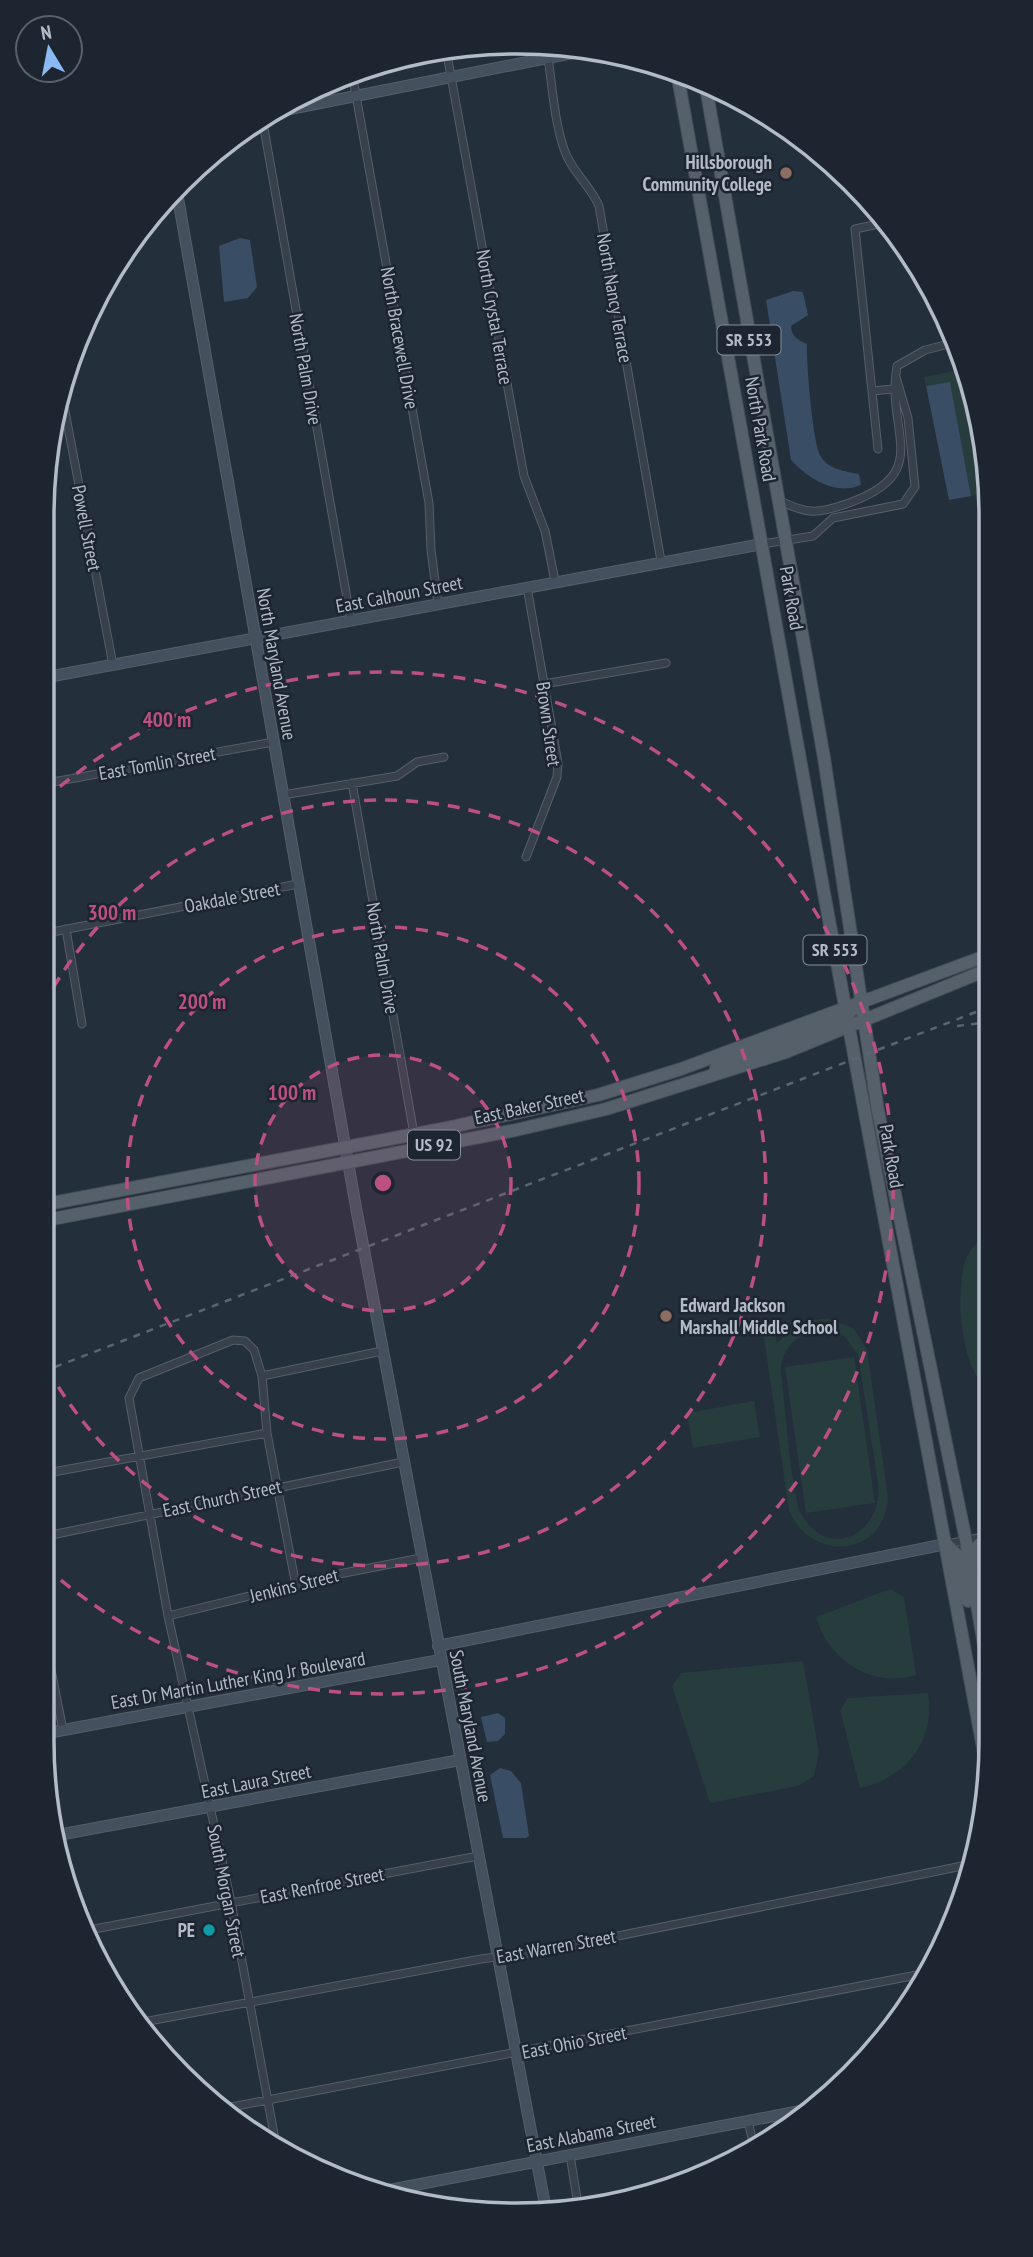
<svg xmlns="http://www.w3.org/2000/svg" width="1033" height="2257" font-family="'PT Sans Narrow',sans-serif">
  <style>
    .green { fill: #263c3d; fill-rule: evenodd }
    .water { fill: #394d64 }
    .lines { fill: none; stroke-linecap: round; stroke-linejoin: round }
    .street-casing { stroke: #555e69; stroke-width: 9 }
    .secondary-casing { stroke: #555e69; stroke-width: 12 }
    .primary-casing { stroke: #434c57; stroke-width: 14 }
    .street { stroke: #37404b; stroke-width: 7 }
    .secondary { stroke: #45505e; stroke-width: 10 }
    .primary { stroke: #55606b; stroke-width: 12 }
    .rail { stroke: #596572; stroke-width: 2.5; stroke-dasharray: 7 7; stroke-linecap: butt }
    .ring { fill: none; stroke: #bc5181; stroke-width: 3.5; stroke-dasharray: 12 9 }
    .education-dot { fill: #8d6e63; stroke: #1c2530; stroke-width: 2.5 }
    .culture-dot { fill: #0f9aa8; stroke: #1c2530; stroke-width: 2.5 }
    .labels { text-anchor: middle; stroke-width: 5; stroke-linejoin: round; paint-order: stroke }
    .shield { fill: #1c2530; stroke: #858e9a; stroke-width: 2 }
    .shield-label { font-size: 18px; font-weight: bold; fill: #b2bbc7 }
    .poi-label { font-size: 19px; font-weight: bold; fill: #b2bbc7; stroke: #1c2530; text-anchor: end }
    .street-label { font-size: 19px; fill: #b2bbc7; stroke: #1c2530 }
    .rim { fill: none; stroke: #b2bbc7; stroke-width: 3.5 }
    .centre { fill: #bc5181; stroke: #1c2530; stroke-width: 3.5 }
    .ring-label { font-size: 21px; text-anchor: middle; font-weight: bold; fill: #bc5181; stroke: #1c2530; stroke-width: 5; stroke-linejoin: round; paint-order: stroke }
  </style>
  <rect width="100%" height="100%" fill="#232f3b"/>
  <path class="green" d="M964 369 987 454V494L971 496 950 383 926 386 924 377Z
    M989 1232 990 1392C960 1369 955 1296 965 1261 969 1250 980 1238 989 1232Z
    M827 1318 853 1328 867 1349 888 1498C884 1558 812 1563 789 1511L763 1331 774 1330 777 1343 799 1323ZM818 1330 844 1336 858 1355 878 1483C884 1533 829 1562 802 1515 791 1495 785 1401 781 1372 781 1349 796 1334 818 1330Z
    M854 1357 875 1503 806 1513 785 1367Z
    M754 1401 760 1437 693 1448 687 1413Z
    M890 1589 904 1597 916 1675C872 1689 828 1660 816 1617Z
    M803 1661 819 1753 814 1776 798 1786 710 1803 672 1686 681 1673Z
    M928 1693C936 1741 906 1778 860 1788L840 1710 848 1698Z"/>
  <path class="water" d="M240 238 250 240 257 287 248 298 224 302 219 246Z
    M793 291 803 292 808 315 791 326C791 336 798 340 807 344 806 362 813 442 820 455 828 470 845 471 859 474L861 485C835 496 809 479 791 460L766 300Z
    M950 382 971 496 949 500 926 386Z
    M498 1713 505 1718V1734L498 1741 487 1742 481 1717Z
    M500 1768 511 1771 521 1783 529 1836 526 1838H503L490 1775Z"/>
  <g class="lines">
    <defs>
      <path id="street" d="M546 45C552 78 553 117 564 149 571 171 590 185 599 206L661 561
        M446 49 524 476 545 531 555 581
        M352 73 429 503 431 550 438 604
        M262 117 351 621
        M164 201 177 193
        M61 390 113 665
        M872 391 893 389
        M878 449 855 229 888 222
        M778 500C808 515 818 514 849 503 935 472 885 432 897 366L925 350 957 342
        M762 544 813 536 833 518 903 504 915 487 908 418 896 377
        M544 684 666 663
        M352 783 414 1134
        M42 784 273 742
        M283 795 397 776 417 762 444 757
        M526 857 557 777 558 763 527 587
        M66 929 82 1024
        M42 934 298 884
        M262 1376 382 1351
        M42 1474 267 1433
        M42 1537 403 1462
        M947 1544 983 1537
        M168 1616 334 1575 421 1558
        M42 1625 63 1730
        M84 1931 478 1856
        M138 2023 481 1959 549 1950 972 1864
        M226 2108 922 1974
        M748 2121 755 2151
        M277 2150 231 1902 168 1616 129 1398 139 1378 233 1340 245 1341 254 1350 262 1376 267 1433 296 1586
        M570 2155 579 2211"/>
      <path id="secondary" d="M270 113 593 49
        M176 187 357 1213 546 2210
        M42 678 762 544
        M438 1646 946 1544
        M42 1734 440 1660
        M58 1835 460 1760
        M384 2191 805 2110"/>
      <path id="primary" d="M677 72 824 893 988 1775
        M705 82 824 758 878 1111 966 1541 991 1686
        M716 1068 847 1015 853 1009
        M42 1205 442 1129 598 1095 681 1069 988 955
        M42 1221 516 1130 606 1109 786 1052 989 969
        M946 1544 957 1555 968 1601
        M976 1564 975 1549 988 1536"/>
    </defs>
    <use href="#street" class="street-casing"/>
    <use href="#secondary" class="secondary-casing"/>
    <use href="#primary" class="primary-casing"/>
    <use href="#street" class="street"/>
    <use href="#secondary" class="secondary"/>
    <use href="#primary" class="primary"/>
    <path class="rail" d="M957 1026 989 1022
      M42 1372 989 1007"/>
  </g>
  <circle cx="383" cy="1183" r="128" fill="#bc5181" fill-opacity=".12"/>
  <g class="ring">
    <circle cx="383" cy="1183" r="128"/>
    <circle cx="383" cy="1183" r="256"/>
    <path d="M43 1006A383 383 0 1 1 43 1360"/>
    <path d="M44 800A511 511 0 1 1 44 1566"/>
  </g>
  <g class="education-dot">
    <circle cx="786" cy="173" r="7"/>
    <circle cx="666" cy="1316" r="7"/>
  </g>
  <circle class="culture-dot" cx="209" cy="1930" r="7"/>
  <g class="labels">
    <g class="shield">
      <rect x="717.5" y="325.5" width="63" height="29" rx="5"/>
      <rect x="803.5" y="935.5" width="63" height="29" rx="5"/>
      <rect x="408" y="1130.5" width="52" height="29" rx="5"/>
    </g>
    <g class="shield-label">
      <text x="749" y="346">SR 553</text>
      <text x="835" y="956">SR 553</text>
      <text x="434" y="1151">US 92</text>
    </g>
    <g class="poi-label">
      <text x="772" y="169">Hillsborough<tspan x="772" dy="22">Community College</tspan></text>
      <text x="680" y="1312" text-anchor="start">Edward Jackson<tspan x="680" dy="22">Marshall Middle School</tspan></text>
      <text x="195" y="1937">PE</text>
    </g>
    <g class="street-label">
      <text transform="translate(615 298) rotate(80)" y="7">North Nancy Terrace</text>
      <text transform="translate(495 317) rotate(80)" y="7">North Crystal Terrace</text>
      <text transform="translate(400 338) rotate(80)" y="7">North Bracewell Drive</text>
      <text transform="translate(306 369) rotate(80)" y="7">North Palm Drive</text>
      <text transform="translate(761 429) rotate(80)" y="7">North Park Road</text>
      <text transform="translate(87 528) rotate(79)" y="7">Powell Street</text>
      <text transform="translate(399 594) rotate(-11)" y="7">East Calhoun Street</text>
      <text transform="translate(792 598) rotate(80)" y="7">Park Road</text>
      <text transform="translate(277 664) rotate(80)" y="7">North Maryland Avenue</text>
      <text transform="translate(549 724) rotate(82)" y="7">Brown Street</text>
      <text transform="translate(157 763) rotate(-10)" y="7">East Tomlin Street</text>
      <text transform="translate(232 897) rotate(-11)" y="7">Oakdale Street</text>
      <text transform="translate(383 958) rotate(80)" y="7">North Palm Drive</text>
      <text transform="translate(529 1106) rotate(-12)" y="7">East Baker Street</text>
      <text transform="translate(892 1156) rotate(80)" y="7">Park Road</text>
      <text transform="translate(222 1498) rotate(-12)" y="7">East Church Street</text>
      <text transform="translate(294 1585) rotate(-14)" y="7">Jenkins Street</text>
      <text transform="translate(238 1680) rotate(-10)" y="7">East Dr Martin Luther King Jr Boulevard</text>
      <text transform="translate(471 1726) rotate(79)" y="7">South Maryland Avenue</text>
      <text transform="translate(256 1781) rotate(-11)" y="7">East Laura Street</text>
      <text transform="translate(322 1885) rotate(-11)" y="7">East Renfroe Street</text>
      <text transform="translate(227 1891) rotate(79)" y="7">South Morgan Street</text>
      <text transform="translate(556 1946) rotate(-10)" y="7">East Warren Street</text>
      <text transform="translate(574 2042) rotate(-11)" y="7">East Ohio Street</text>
      <text transform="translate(591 2133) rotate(-11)" y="7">East Alabama Street</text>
    </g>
  </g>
  <path d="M0 0H1033V2257H0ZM516 54H517A462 462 0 0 1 979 516V1741A462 462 0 0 1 517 2203H516A462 462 0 0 1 54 1741V516A462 462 0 0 1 516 54Z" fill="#1c2530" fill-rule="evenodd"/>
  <path class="rim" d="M516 54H517A462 462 0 0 1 979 516V1741A462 462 0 0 1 517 2203H516A462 462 0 0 1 54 1741V516A462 462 0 0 1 516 54Z"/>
  <circle cx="383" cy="1183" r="10" class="centre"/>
  <g class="ring-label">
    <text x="167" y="727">400 m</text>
    <text x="112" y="920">300 m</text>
    <text x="202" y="1009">200 m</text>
    <text x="292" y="1100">100 m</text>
  </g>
  <g transform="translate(49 49) rotate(350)"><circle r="33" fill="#1c2530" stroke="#58616c" stroke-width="2"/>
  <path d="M0-5L12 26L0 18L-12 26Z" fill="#8ab9f4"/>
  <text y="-10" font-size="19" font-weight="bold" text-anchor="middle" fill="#b2bbc7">N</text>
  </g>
</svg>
